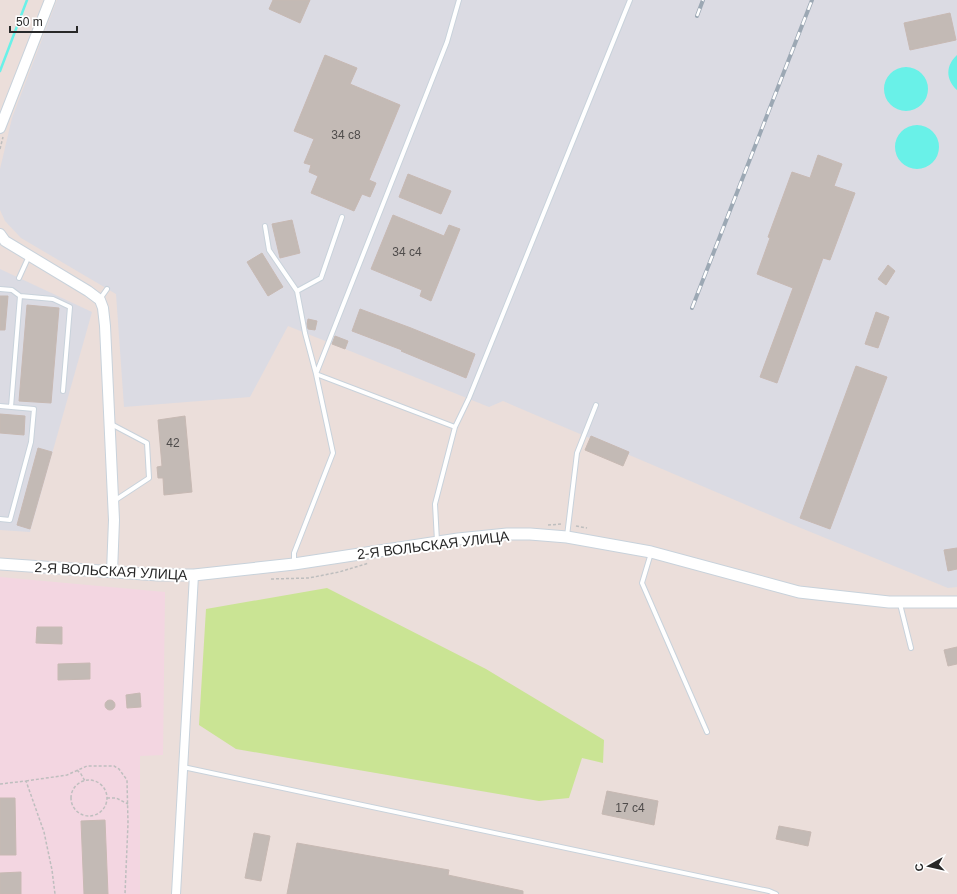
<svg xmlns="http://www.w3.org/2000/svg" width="957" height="894" font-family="Arial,sans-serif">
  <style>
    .industrial { fill: #dbdbe3 }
    .medical { fill: #f3d6e1 }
    .green { fill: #cae494 }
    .water { fill: #69f1e8 }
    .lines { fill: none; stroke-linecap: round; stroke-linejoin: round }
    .stream { stroke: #69f1e8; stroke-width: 2.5 }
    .building { fill: #c3bab5; stroke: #c7b9b3 }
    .service-casing { stroke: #c8d2db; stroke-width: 6 }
    .minor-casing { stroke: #c8d2db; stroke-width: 10 }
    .tertiary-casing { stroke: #c8d2db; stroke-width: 12 }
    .secondary-casing { stroke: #c8d2db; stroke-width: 13 }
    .path { stroke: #bebebe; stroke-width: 1.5; stroke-dasharray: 3 2; stroke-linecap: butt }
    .service { stroke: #fff; stroke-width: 4 }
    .minor { stroke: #fff; stroke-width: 8 }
    .tertiary { stroke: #fff; stroke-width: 10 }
    .secondary { stroke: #fff; stroke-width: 11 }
    .rail-casing { stroke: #9ca8b4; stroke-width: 4 }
    .rail { stroke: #fff; stroke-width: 2.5; stroke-dasharray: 8; stroke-linecap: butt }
    .labels { text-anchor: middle; stroke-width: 4; stroke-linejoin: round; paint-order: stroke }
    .number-label { font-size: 12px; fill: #4f4c4b }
    .street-label { font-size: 14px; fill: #282828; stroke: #fff }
  </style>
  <rect width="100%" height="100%" fill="#ebdeda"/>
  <path class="industrial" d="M57 0H957V587L948 588 791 524 503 401 489 407 288 326 250 397 124 407 116 294 21 238 5 221 0 210V169L12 118Z
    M0 269 92 312 30 532 0 530Z"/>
  <path class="medical" d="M0 577 165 592 163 755 140 756V894H0Z"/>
  <path class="green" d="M327 588 486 669 604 740 603 763 582 758 569 798 539 801 236 749 199 725 206 609Z"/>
  <path class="water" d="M957 55V90C945 79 946 65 957 55Z
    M884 89a22 22 0 1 1 44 0a22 22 0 1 1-44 0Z
    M895 147a22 22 0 1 1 44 0a22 22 0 1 1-44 0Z"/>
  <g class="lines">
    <path class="stream" d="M0 71 27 0"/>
  </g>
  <path class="building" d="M273 0H310L300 23 269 9Z
    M950 13 956 40 910 50 904 23Z
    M325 55 357 68 350 84 400 105 369 180 376 183 370 197 362 194 354 211 311 193 318 176 309 172 311 165 304 163 314 139 294 131Z
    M818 155 842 164 834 186 855 193 830 260 823 258 777 383 760 377 793 288 757 274 770 238 768 237 792 172 810 178Z
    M408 174 451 191 441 214 399 197Z
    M393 215 444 236 449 225 460 229 431 301 420 296 422 290 371 269Z
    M292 220 300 253 280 258 272 224Z
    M262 253 283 287 268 296 247 262Z
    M888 265 895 271 886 285 878 279Z
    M0 296H8L5 330H0Z
    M27 305 59 308 51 403 19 401Z
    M360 309 411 328 475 354 466 378 401 351 402 350 352 331Z
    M876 312 889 317 878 348 865 344Z
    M308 319 317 321 315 330 308 329 307 324Z
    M335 336 348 341 345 349 332 344Z
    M856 366 887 377 830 529 800 518Z
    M0 414 25 416 24 435 0 433Z
    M185 416 192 492 164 495 163 478H158L157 467 162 466 158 420Z
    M591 436 629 452 623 466 585 450Z
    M38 448 52 452 30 529 17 525Z
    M957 548V569L948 571 944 550Z
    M37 627H62V644L36 643Z
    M957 647V664L948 666 944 650Z
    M90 663V679L58 680V664Z
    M140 693 141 707 127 708 126 695Z
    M105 705a5 5 0 1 1 10 0a5 5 0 1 1-10 0Z
    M607 791 658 801 654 825 602 814Z
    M0 798H15L16 855H0Z
    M105 820 108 894H84L81 821Z
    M779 826 811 832 808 846 776 839Z
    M254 833 270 836 261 881 245 878Z
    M297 843 449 870 448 875 523 891V894H287Z
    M21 872V894H0V873Z"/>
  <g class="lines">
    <defs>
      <path id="service" d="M265 226 269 250 297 291 305 333 316 374 455 427
        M19 278 29 256
        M0 289 12 290 20 296 53 299 70 307 63 391
        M297 291 321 278 342 217
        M100 299 107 289
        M0 406 34 409 31 442 10 520 0 519
        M11 407 20 296
        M111 424 147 443 149 478 114 501
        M567 536 577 453 596 405
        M437 541 435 504 455 427 469 398 630 0
        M651 553 642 583 707 732
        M294 562V553L333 453 316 374 447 42 459 0
        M900 604 911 648
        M183 767 769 891 776 894"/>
      <path id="minor" d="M176 894 194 575"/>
      <path id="tertiary" d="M0 128 50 0
        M0 234 5 241 88 291 100 300 103 308 105 326 114 520 112 572"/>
      <path id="secondary" d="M0 564 158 575H194L294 564 458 539 507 534H530L567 537 651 552 799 592 889 602H957"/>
    </defs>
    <use href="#service" class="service-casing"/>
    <use href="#minor" class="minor-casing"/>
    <use href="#tertiary" class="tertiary-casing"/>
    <use href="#secondary" class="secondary-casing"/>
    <path class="path" d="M0 149 3 137
      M548 525 562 524
      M576 526 587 528
      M271 579 309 578 339 572 369 563
      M77 770 81 774 85 781
      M71 798a18 18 0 1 1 36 0a18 18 0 1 1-36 0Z
      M26 781 67 775 87 766H114L119 769 127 780 128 823 125 894
      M0 784 26 781 44 832 52 870 55 894
      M107 798H116L128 804"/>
    <use href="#service" class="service"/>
    <use href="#minor" class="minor"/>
    <use href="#tertiary" class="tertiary"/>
    <use href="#secondary" class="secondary"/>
    <defs>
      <path id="rail" d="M697 16 703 0
        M692 308 812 0"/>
    </defs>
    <use href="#rail" class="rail-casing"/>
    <use href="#rail" class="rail"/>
  </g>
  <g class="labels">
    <g class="number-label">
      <text x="346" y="139">34 с8</text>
      <text x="407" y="256">34 с4</text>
      <text x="173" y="447">42</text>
      <text x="630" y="812">17 с4</text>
    </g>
    <g class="street-label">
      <text transform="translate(433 545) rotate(-7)" y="5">2-Я ВОЛЬСКАЯ УЛИЦА</text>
      <text transform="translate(111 571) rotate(3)" y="5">2-Я ВОЛЬСКАЯ УЛИЦА</text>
    </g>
  </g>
  <g transform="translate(929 866) rotate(262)" stroke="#ffffff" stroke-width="3" paint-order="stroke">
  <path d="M0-3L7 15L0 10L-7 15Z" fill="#282828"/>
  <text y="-6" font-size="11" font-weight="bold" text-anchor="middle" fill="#282828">С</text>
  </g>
  <path d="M10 26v6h67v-6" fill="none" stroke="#282828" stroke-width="2"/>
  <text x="16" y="26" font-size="12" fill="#282828" stroke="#ffffff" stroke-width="3" paint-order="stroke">50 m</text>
</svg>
